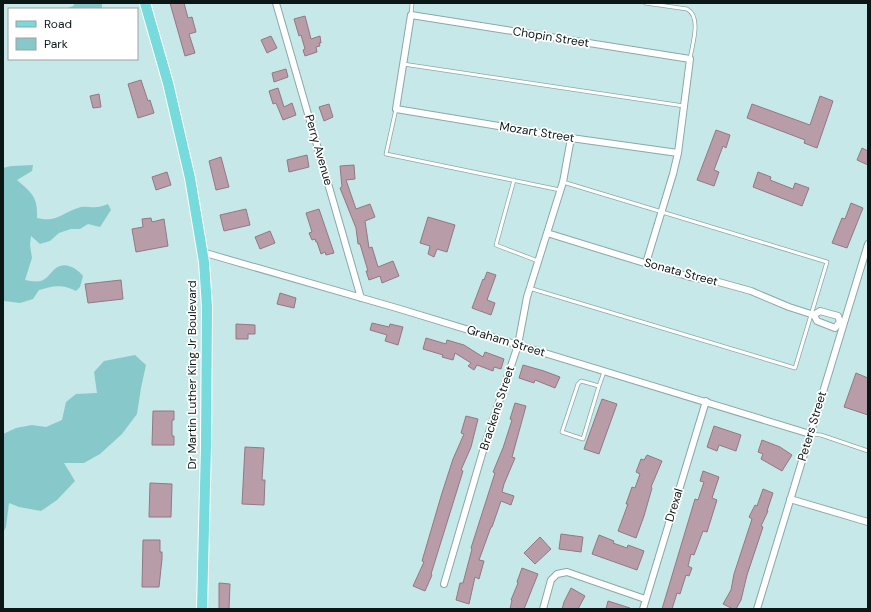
<svg xmlns="http://www.w3.org/2000/svg" width="871" height="612" font-family="'DM Sans',sans-serif">
  <style>
    .green { fill: #87c9ca }
    .building { fill: #b89da8; stroke: #927883 }
    .lines { fill: none; stroke-linecap: round; stroke-linejoin: round }
    .lane-casing { stroke: #89a9a9; stroke-width: 4.5 }
    .street-casing { stroke: #89a9a9; stroke-width: 8 }
    .primary-casing { stroke: #fff; stroke-width: 12 }
    .lane { stroke: #fff; stroke-width: 3 }
    .street { stroke: #fff; stroke-width: 6 }
    .primary { stroke: #77dadd; stroke-width: 10 }
    .labels { text-anchor: middle; stroke-width: 3.5; stroke-linejoin: round; paint-order: stroke }
    .street-label { font-size: 12px; fill: #0b1717; stroke: #fff }
  </style>
  <rect width="100%" height="100%" fill="#c7e8e8"/>
  <path class="green" d="M75 3H100L102 4V9H65L73 6Z
    M33 165 32 171 17 180C32 193 38 197 37 218 58 223 62 212 81 207 86 206 91 208 96 207 100 207 105 205 108 204L111 210 100 227 88 224 80 229H71L59 233 50 241 40 244 31 236 30 245 32 258 25 280C30 281 36 282 41 281 48 278 50 273 56 268 65 261 77 268 83 276L80 287 76 291C61 284 55 286 39 290L33 299 20 303 4 301 3 300V168L11 166Z
    M135 355 146 365 141 388 137 414 122 434 100 454 84 463H64L75 481 57 500 41 511 19 507 9 503 6 527 3 533V434L16 428 32 425 46 427 62 420 66 402 76 394 97 393 94 372 104 361Z"/>
  <path class="building" d="M170 3H184L188 18 192 17 196 32 189 34 195 53 185 56Z
    M305 16 311 39 320 36 321 43H319L320 46 316 47 317 52 305 56 303 50 305 49 301 35 299 36 294 19Z
    M271 36 277 48 267 53 261 40Z
    M286 69 288 77 274 82 272 73Z
    M141 80 148 101 150 100 154 113 138 118 128 84Z
    M278 88 284 107 292 103 296 115 283 120 276 103 273 104 269 91Z
    M99 94 101 107 93 108 90 96Z
    M820 96 833 101 817 148 804 143 805 140 747 118 752 104 810 125Z
    M329 104 333 117 324 121 319 107Z
    M716 130 730 135 726 148 723 146 714 170 719 172 714 186 697 180Z
    M862 148 868 151V165L857 160Z
    M307 155 309 167 289 172 287 160Z
    M221 157 229 187 216 190 209 161Z
    M354 165 355 179 346 180 356 209 370 204 375 217 365 221 369 248 372 247 378 267 393 261 399 276 382 283 380 276 369 280 366 271H368L360 244H358L356 228 340 188 342 187 340 166Z
    M167 172 171 185 156 190 152 177Z
    M758 172 771 177 770 180 793 189 795 183 809 188 802 206 753 187Z
    M851 203 863 208 847 248 832 243 842 218 845 219Z
    M246 209 250 225 224 231 220 215Z
    M319 209 334 253 326 255 325 252 321 254 317 242H316L315 239 312 240 309 233 312 232 306 213Z
    M428 217 455 225 447 252 437 249 434 257 428 254 430 246 420 243Z
    M151 218 152 222 164 219 168 246 136 252 132 229 143 227 142 219Z
    M270 231 275 243 260 249 255 237Z
    M487 272 496 275 487 300 495 303 491 315 472 308 483 279 484 280Z
    M121 280 123 299 88 303 85 284Z
    M280 293 296 298 294 308 277 304Z
    M372 323 389 327 390 324 403 327 398 345 385 341 387 335 370 330Z
    M236 324 255 325V334H248V339H236Z
    M426 338 446 344 447 340 464 345 483 357 485 352 504 359 501 369 494 367 493 371 477 365 474 370 468 366 471 363 455 353 453 360 442 357 443 355 423 349Z
    M523 365 544 371 560 377 555 388 535 380 534 383 519 378Z
    M856 373 868 378V415L844 407Z
    M602 399 617 404 599 454 584 449Z
    M515 403 526 406 512 457 515 458 504 484 502 492 514 496 511 505 501 501 492 527H491L479 560 484 561 479 579 475 577 469 604 456 600 460 583H463L472 549 471 548 495 473 493 472 503 448 512 420 510 419Z
    M153 411H174V420H172V436H174V445H152Z
    M466 416 478 419 471 447 461 470 463 471 431 574 432 575 425 591 413 586 424 562 422 561 442 493 453 459 464 434 461 433Z
    M714 426 741 435 736 451 719 445 717 451 707 447Z
    M762 440 780 447 792 455 782 471 761 459 763 454 758 452Z
    M245 447 264 448 262 480H265L264 505 242 504Z
    M647 455 662 461 651 487 652 488 644 516 636 538 618 531 628 504H626L632 487 635 488 640 474 636 472 641 459 644 460Z
    M703 471 719 477 712 498 717 500 707 532 703 531 694 555 691 554 688 566 692 568 689 576 686 575 680 594 677 593 672 609H662L695 499 698 500 704 482 700 481Z
    M150 483 172 484 171 517H149Z
    M763 489 773 493 767 511H768L761 526 763 527 747 575 741 600 736 609H733L723 604 731 590 734 574 752 519 749 517 755 505 757 506Z
    M561 534 583 537 581 552 559 549Z
    M599 535 614 541 613 543 627 548 628 545 644 551 637 570 592 554Z
    M540 537 551 549 535 564 524 553Z
    M143 540H160V552H162V559L159 587H142Z
    M522 568 538 574 524 609H510L512 600H511L518 583 517 582Z
    M219 583 230 584 229 609H219Z
    M571 588 585 596 578 609H562L564 602Z
    M608 601 630 608V609H606Z"/>
  <g class="lines">
    <defs>
      <path id="lane" d="M645 3 687 9C702 17 692 45 690 59
        M411 15 412 3
        M403 64 684 106
        M396 109 386 154 560 190
        M514 180 496 245 538 261
        M529 288 795 368 827 262 563 182
        M599 386 583 439 562 432 578 384 581 381 599 386 604 372
        M810 434 821 435 868 451"/>
      <path id="street" d="M276 3 361 298
        M547 233 690 277 715 281 751 291 789 307 814 315
        M202 252 400 309 810 434
        M646 263 673 174 678 153 690 59 411 15 396 109 571 138 678 153
        M814 315 817 321 835 328 840 322
        M814 315 820 311 838 316 840 322
        M790 499 868 522
        M444 584 485 444 518 345 527 297 563 182 571 138
        M543 609 551 580 557 574 567 572 645 599
        M643 609 706 401
        M757 609 868 244"/>
      <path id="primary" d="M145 3 168 83 190 178 204 262 207 307 206 446 202 609"/>
    </defs>
    <use href="#lane" class="lane-casing"/>
    <use href="#street" class="street-casing"/>
    <use href="#primary" class="primary-casing"/>
    <use href="#lane" class="lane"/>
    <use href="#street" class="street"/>
    <use href="#primary" class="primary"/>
  </g>
  <g class="labels">
    <g class="street-label">
      <text transform="translate(551 37) rotate(9)" y="4">Chopin Street</text>
      <text transform="translate(537 132) rotate(9)" y="4">Mozart Street</text>
      <text transform="translate(319 150) rotate(74)" y="4">Perry Avenue</text>
      <text transform="translate(681 272) rotate(15)" y="4">Sonata Street</text>
      <text transform="translate(506 341) rotate(17)" y="4">Graham Street</text>
      <text transform="translate(192 375) rotate(-90)" y="4">Dr Martin Luther King Jr Boulevard</text>
      <text transform="translate(497 408) rotate(-72)" y="4">Brackens Street</text>
      <text transform="translate(812 426) rotate(-73)" y="4">Peters Street</text>
      <text transform="translate(674 505) rotate(-73)" y="4">Drexal</text>
    </g>
  </g>
  <rect width="871" height="612" fill="none" stroke="#0b1717" stroke-width="8"/>
  <rect x="8" y="8" width="130" height="52" fill="#ffffff" stroke="#9da2a2"/>
  <rect x="16" y="21" width="20" height="6" fill="#77dadd" stroke="#9da2a2"/>
  <text x="44" y="28" font-size="12" fill="#0b1717">Road</text>
  <rect x="16" y="38" width="20" height="12" fill="#87c9ca" stroke="#9da2a2"/>
  <text x="44" y="48" font-size="12" fill="#0b1717">Park</text>
</svg>
